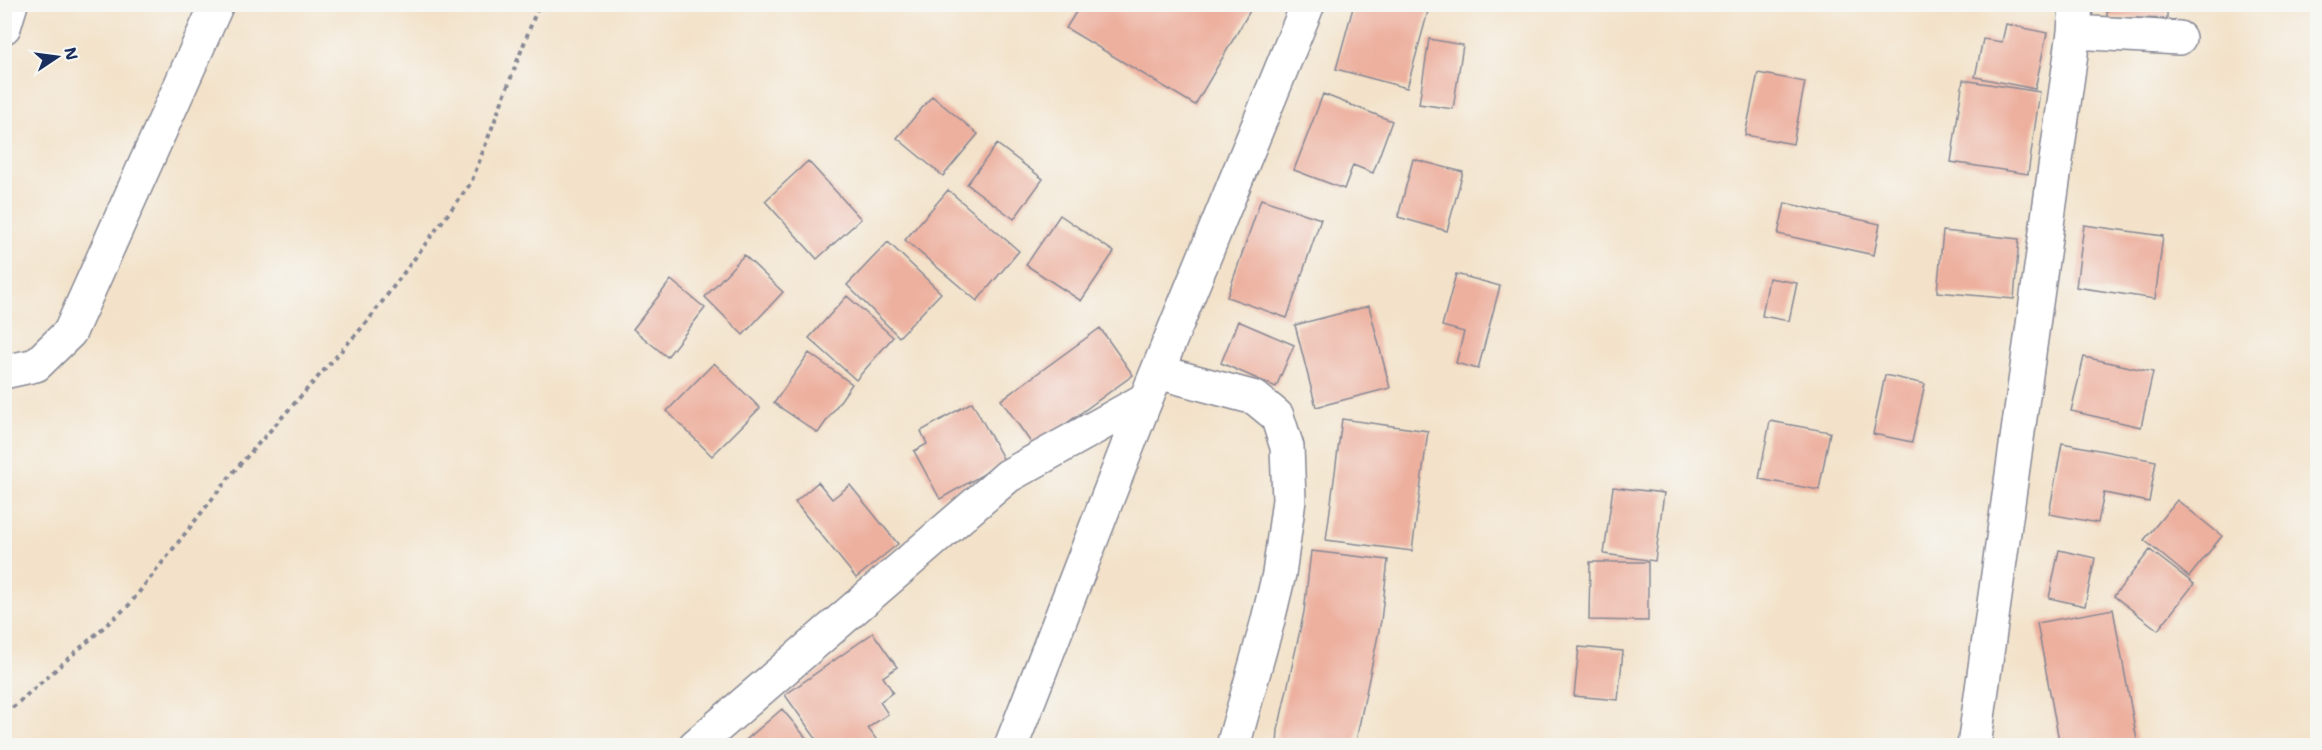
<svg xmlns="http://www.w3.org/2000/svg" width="2322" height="750" font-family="'Shantell Sans',sans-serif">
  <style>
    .building { fill: #edb09f }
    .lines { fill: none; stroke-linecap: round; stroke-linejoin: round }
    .minor-casing { stroke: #878894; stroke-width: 36 }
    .major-casing { stroke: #878894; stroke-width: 36 }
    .path { stroke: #878894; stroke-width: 4; stroke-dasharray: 4.5 4.5; stroke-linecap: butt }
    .minor { stroke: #fff; stroke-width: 33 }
    .major { stroke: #fff; stroke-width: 33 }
  </style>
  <rect width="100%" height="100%" fill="#f6f6f2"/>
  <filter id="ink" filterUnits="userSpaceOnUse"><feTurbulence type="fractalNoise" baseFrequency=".0167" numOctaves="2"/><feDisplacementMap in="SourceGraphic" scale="12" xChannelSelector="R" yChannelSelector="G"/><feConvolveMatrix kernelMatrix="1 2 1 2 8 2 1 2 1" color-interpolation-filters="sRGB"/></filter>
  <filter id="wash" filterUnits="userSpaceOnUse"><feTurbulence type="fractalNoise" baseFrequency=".008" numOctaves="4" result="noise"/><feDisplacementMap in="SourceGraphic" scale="24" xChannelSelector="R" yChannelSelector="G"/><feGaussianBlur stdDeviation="1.35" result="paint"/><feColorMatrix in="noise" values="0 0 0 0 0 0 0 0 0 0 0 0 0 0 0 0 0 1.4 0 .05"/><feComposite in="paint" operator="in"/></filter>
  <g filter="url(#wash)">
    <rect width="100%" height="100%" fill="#f3e2c9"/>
    <g id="blocks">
      <path class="building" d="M1081 4H1254L1195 105 1066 28Z
        M1354 4H1430L1407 88 1336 69Z
        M2107 4H2167V19L2107 17Z
        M2006 24 2047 33 2035 89 1975 77 1983 39 2002 42Z
        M1429 39 1463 45 1453 109 1419 104Z
        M1758 73 1805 82 1793 144 1745 135Z
        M1963 80 2040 92 2028 174 1951 162Z
        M1323 94 1392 121 1373 173 1353 165 1344 189 1294 170Z
        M932 96 978 134 943 176 897 138Z
        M997 144 1043 179 1014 219 967 184Z
        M1413 159 1463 172 1447 231 1398 217Z
        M808 161 861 219 817 259 765 201Z
        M948 190 1019 251 977 301 905 240Z
        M1261 199 1321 219 1287 318 1227 297Z
        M1785 203 1880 224 1874 255 1778 234Z
        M1060 215 1114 252 1081 301 1026 265Z
        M2084 225 2163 236 2155 299 2076 287Z
        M1943 231 2019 239 2014 299 1937 292Z
        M888 242 941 293 899 337 847 285Z
        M744 255 783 292 743 335 705 297Z
        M1456 274 1500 286 1478 369 1456 363 1464 332 1442 326Z
        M1769 278 1797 283 1789 321 1762 316Z
        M671 280 705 308 667 357 633 329Z
        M847 296 893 337 856 380 809 338Z
        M1369 306 1390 388 1316 407 1295 325Z
        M1238 321 1294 345 1276 387 1221 363Z
        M1100 328 1133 375 1034 447 1001 400Z
        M809 353 852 384 818 433 774 403Z
        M2084 357 2153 372 2141 427 2071 411Z
        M714 363 760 408 712 456 667 411Z
        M1885 375 1925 384 1912 442 1873 434Z
        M972 402 1005 462 940 499 914 451 927 444 921 431Z
        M1342 419 1428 431 1412 551 1326 540Z
        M1770 421 1830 432 1819 490 1759 479Z
        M2062 443 2156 461 2149 502 2104 493 2098 523 2049 514Z
        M818 482 832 499 850 485 898 544 856 578 795 502Z
        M1613 487 1664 493 1655 561 1604 554Z
        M2177 500 2222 536 2189 577 2144 540Z
        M2059 550 2095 558 2085 606 2049 598Z
        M2150 550 2194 584 2158 630 2114 596Z
        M1311 551 1388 560 1381 621 1355 746H1277L1278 730 1304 612Z
        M1590 562H1648V621L1589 620Z
        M2113 609 2137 740 2106 746H2060L2037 623Z
        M873 633 897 667 883 677 893 692 880 702 888 714 868 728 881 746H821L785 695Z
        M1579 647 1623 651 1618 700 1574 696Z
        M782 709 813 746H739Z"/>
    </g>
  </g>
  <g filter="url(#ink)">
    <use href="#blocks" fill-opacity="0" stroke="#878894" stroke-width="1.5"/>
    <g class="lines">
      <defs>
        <path id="minor" d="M4 27 11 4
          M2074 32 2179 38
          M4 372 36 365 70 332 217 4
          M1158 372 1255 398 1277 416 1287 447 1289 500 1279 574 1267 624 1233 746
          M695 746 1008 476 1146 399
          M1974 746 2074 32 2076 4"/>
        <path id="major" d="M1011 746 1146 399 1308 4"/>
      </defs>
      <use href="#minor" class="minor-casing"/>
      <use href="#major" class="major-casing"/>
      <path class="path" d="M4 711 11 709 129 605 235 470 367 322 471 183 539 4"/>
      <use href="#minor" class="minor"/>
      <use href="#major" class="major"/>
    </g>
  </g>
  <rect width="2322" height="750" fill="none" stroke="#f6f6f2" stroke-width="24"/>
  <g transform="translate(57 57) rotate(77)" stroke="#f6f6f2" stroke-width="4.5" paint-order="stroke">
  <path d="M0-4.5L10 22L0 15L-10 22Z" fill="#1b2f5e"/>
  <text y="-9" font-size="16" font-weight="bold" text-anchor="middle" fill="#1b2f5e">N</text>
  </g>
</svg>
